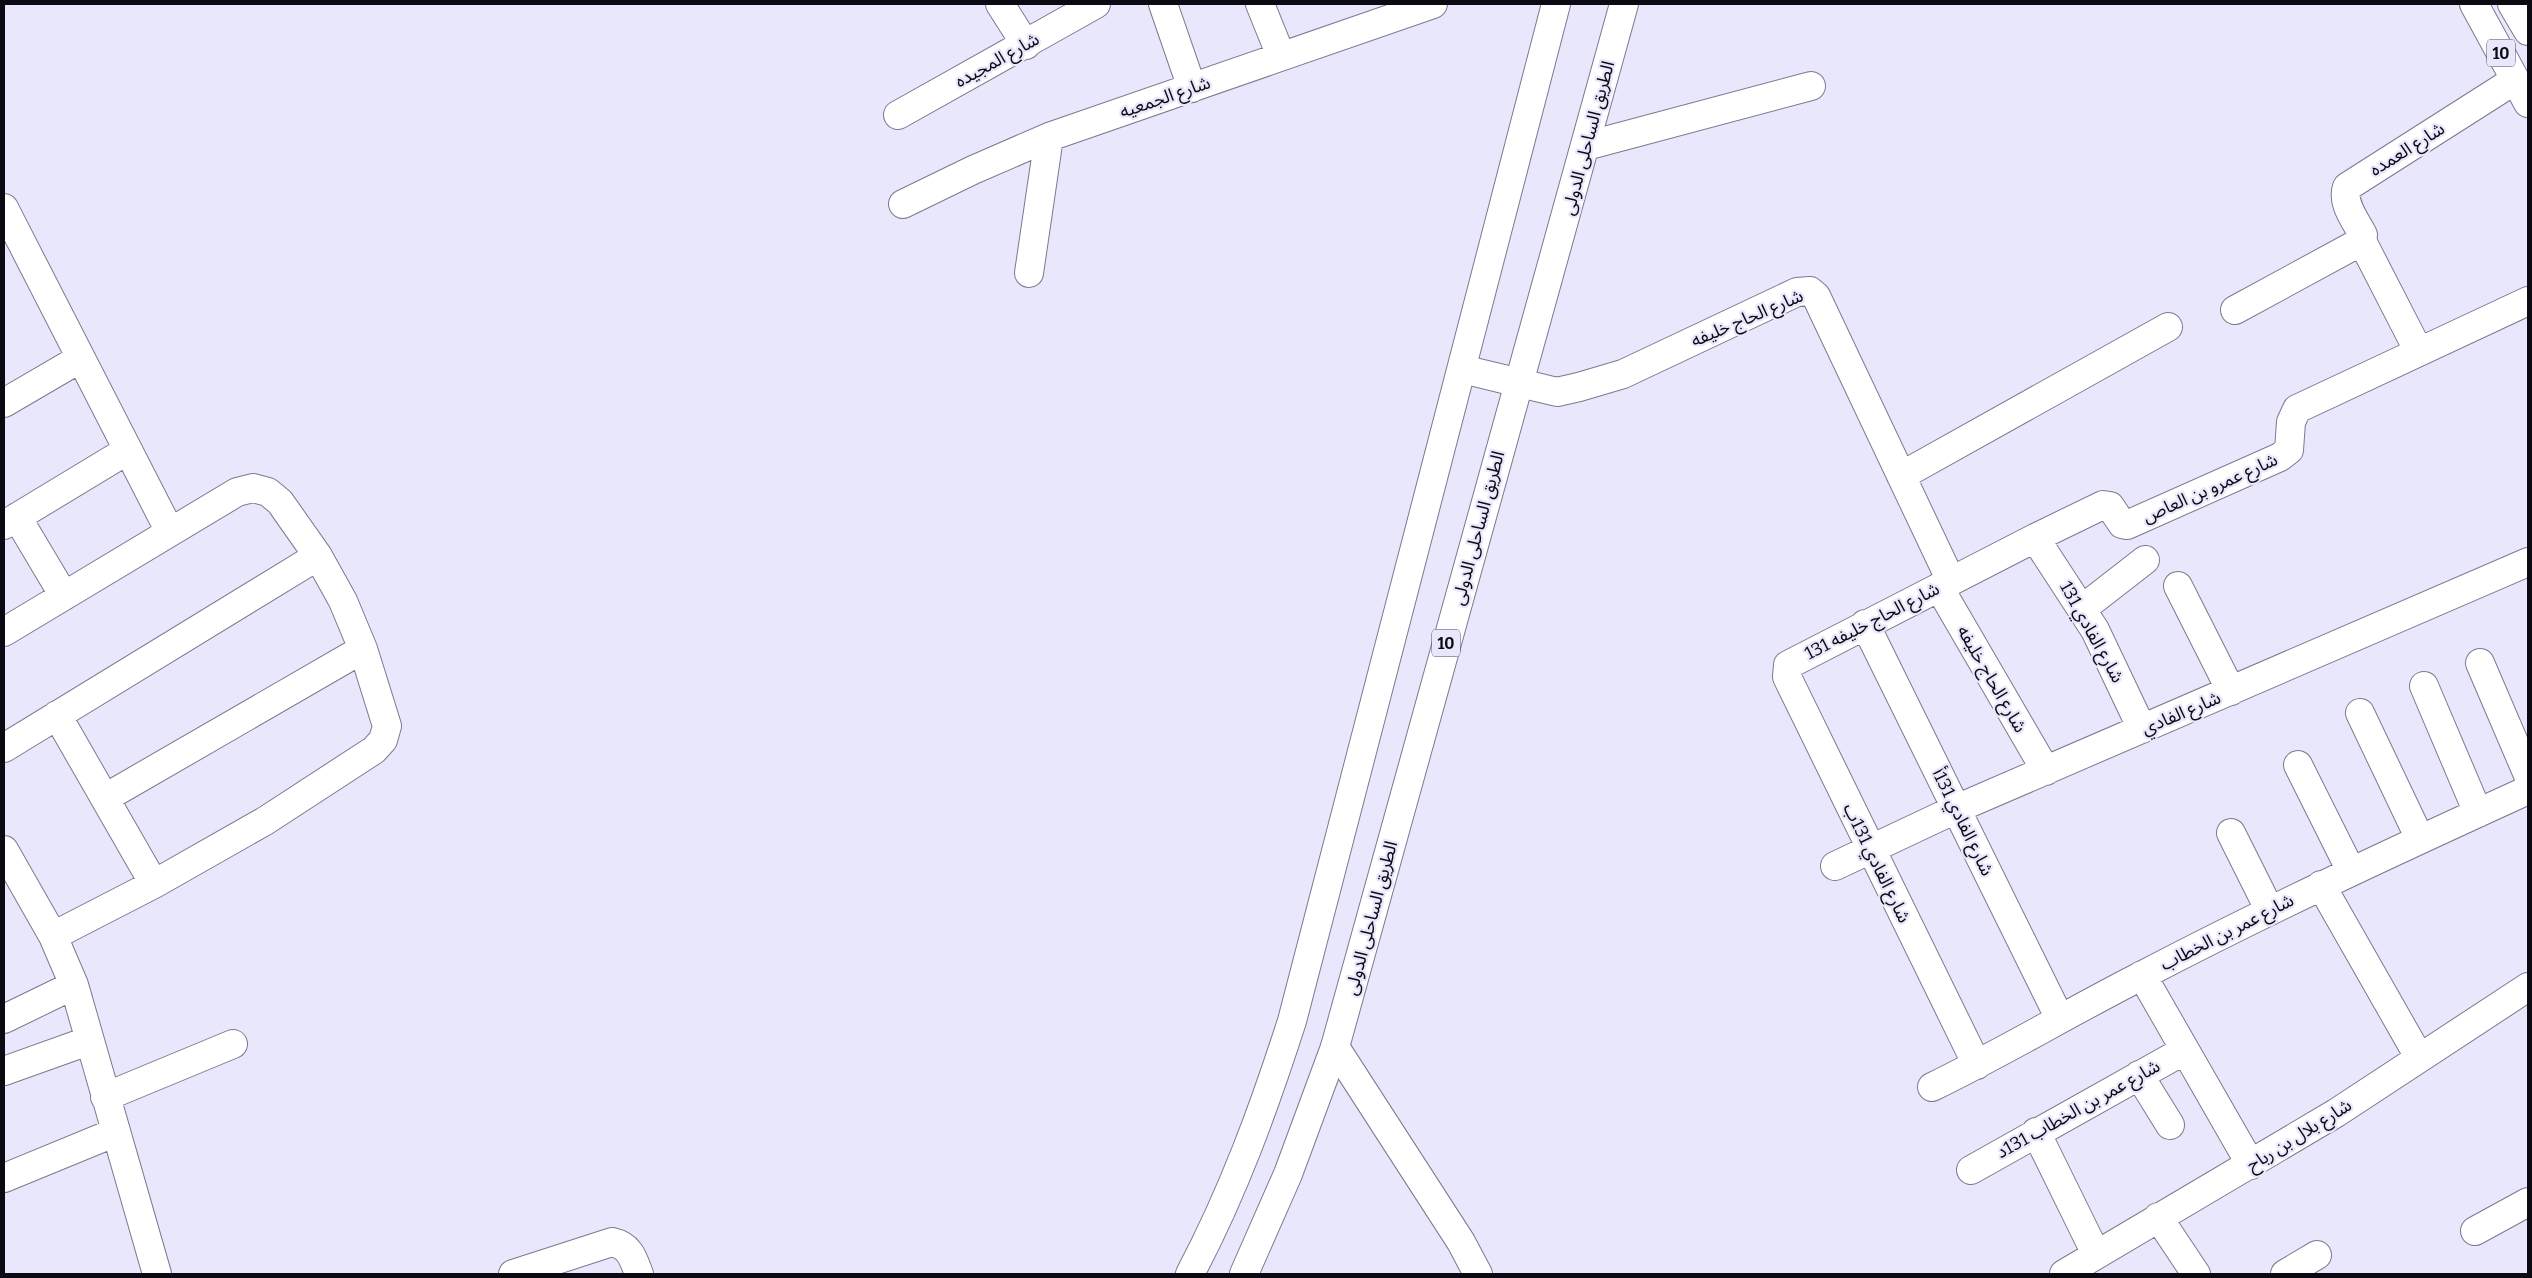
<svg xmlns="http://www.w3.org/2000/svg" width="2532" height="1278" font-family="Bitter,'Noto Sans Arabic',serif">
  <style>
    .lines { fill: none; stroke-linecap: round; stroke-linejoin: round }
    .minor-casing { stroke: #7c798f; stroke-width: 30 }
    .major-casing { stroke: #7c798f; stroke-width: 30 }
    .highway-casing { stroke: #7c798f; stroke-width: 30 }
    .minor { stroke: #fff; stroke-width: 28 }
    .major { stroke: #fff; stroke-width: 28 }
    .highway { stroke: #fff; stroke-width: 28 }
    .labels { text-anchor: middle; stroke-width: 4.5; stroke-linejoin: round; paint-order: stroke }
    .shield { fill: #e9e7fb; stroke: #4e4c58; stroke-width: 1 }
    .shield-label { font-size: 16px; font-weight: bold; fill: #0b0a12 }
    .street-label { font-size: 18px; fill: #0b0a12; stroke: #e9e7fb }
  </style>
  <rect width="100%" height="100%" fill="#e9e7fb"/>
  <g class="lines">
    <defs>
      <path id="minor" d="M1000 4 1026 45
        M1163 4 1192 88
        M1260 4 1281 56
        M898 115 1096 4
        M1586 146 1811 86
        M903 204 973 170 1049 137 1433 4
        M4 208 170 532
        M1029 273 1049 137
        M2235 310 2362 241
        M2419 352 2362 241 2363 235C2356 221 2341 203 2347 187L2515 80
        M1462 369 1557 392 1579 387 1623 374 1797 292 1810 291 1816 296 1951 581
        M4 403 81 358
        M1901 476 2168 327
        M17 517 64 596
        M4 525 128 450
        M2035 538 2095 630 2142 729
        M2178 586 2231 691
        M1939 587 2046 771
        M2082 609 2145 560
        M1865 624 2060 1019
        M4 632 237 492 253 488 268 492 280 502 318 556 343 601 363 649 387 726 383 740 374 750 265 821 154 884 53 936
        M2480 663 2528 775
        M2424 686 2478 813
        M2360 713 2420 839
        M57 715 154 884
        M4 748 318 556
        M2298 765 2351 871
        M105 798 363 649
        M2231 833 2270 911
        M4 850 53 936 74 985 157 1274
        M1835 866 1956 809 2528 562
        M2321 885 2419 1057
        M2142 975 2251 1165
        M4 1019 74 985
        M1335 1047 1461 1242 1478 1274
        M1977 1065 1787 677 1788 665 2035 538 2103 505 2110 506 2122 524 2127 525 2280 457 2289 450 2291 422 2297 409 2528 301
        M4 1071 88 1041
        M2139 1075 2170 1125
        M1932 1087C2004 1052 2072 1011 2143 975 2269 909 2399 849 2528 790
        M105 1097 233 1044
        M2036 1132 2096 1254
        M1971 1170 2185 1050
        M4 1178 116 1132
        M2158 1217 2196 1274
        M2475 1231 2528 1202
        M513 1274 612 1242C630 1246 633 1258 639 1274
        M2064 1274 2336 1113 2528 987
        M2285 1274 2317 1255"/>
      <path id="major" d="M2474 4 2528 103"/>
      <path id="highway" d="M2512 4 2528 31
        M1190 1274C1233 1193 1264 1108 1292 1021L1556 4
        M1244 1274 1288 1174 1335 1047 1624 4"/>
    </defs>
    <use href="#minor" class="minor-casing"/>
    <use href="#major" class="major-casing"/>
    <use href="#highway" class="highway-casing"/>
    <use href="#minor" class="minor"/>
    <use href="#major" class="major"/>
    <use href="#highway" class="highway"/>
  </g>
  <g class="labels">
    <g class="shield">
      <rect x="2487" y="39.5" width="28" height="27" rx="4"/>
      <rect x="1432" y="629.5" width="28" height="27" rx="4"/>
    </g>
    <g class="shield-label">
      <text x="2501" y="59">10</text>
      <text x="1446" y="649">10</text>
    </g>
    <g class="street-label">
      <text transform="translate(997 60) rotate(-29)" y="6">شارع المجيده</text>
      <text transform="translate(1165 97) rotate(-19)" y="6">شارع الجمعيه</text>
      <text transform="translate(1588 138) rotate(-75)" y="6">الطريق الساحلى الدولى</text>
      <text transform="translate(2407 149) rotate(-32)" y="6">شارع العمده</text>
      <text transform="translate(1747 318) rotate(-23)" y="6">شارع الحاج خليفه</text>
      <text transform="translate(2210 488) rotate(-24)" y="6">شارع عمرو بن العاص</text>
      <text transform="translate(1478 528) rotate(-75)" y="6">الطريق الساحلى الدولى</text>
      <text transform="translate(1872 621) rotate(-27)" y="6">شارع الحاج خليفه 131</text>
      <text transform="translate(2092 632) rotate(61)" y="6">شارع الفادي 131</text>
      <text transform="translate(1992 679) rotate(60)" y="6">شارع الحاج خليفه</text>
      <text transform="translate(2181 713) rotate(-23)" y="6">شارع الفادي</text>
      <text transform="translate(1963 822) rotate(64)" y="6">شارع الفادي 131أ</text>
      <text transform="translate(1877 863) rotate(64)" y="6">شارع الفادي 131ب</text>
      <text transform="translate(1371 918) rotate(-75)" y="6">الطريق الساحلى الدولى</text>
      <text transform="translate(2227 932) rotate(-27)" y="6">شارع عمر بن الخطاب</text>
      <text transform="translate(2078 1109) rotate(-29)" y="6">شارع عمر بن الخطاب 131د</text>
      <text transform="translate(2299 1135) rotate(-32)" y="6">شارع بلال بن رباح</text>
    </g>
  </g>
  <rect width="2532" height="1278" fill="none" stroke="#0b0a12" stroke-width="10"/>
</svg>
